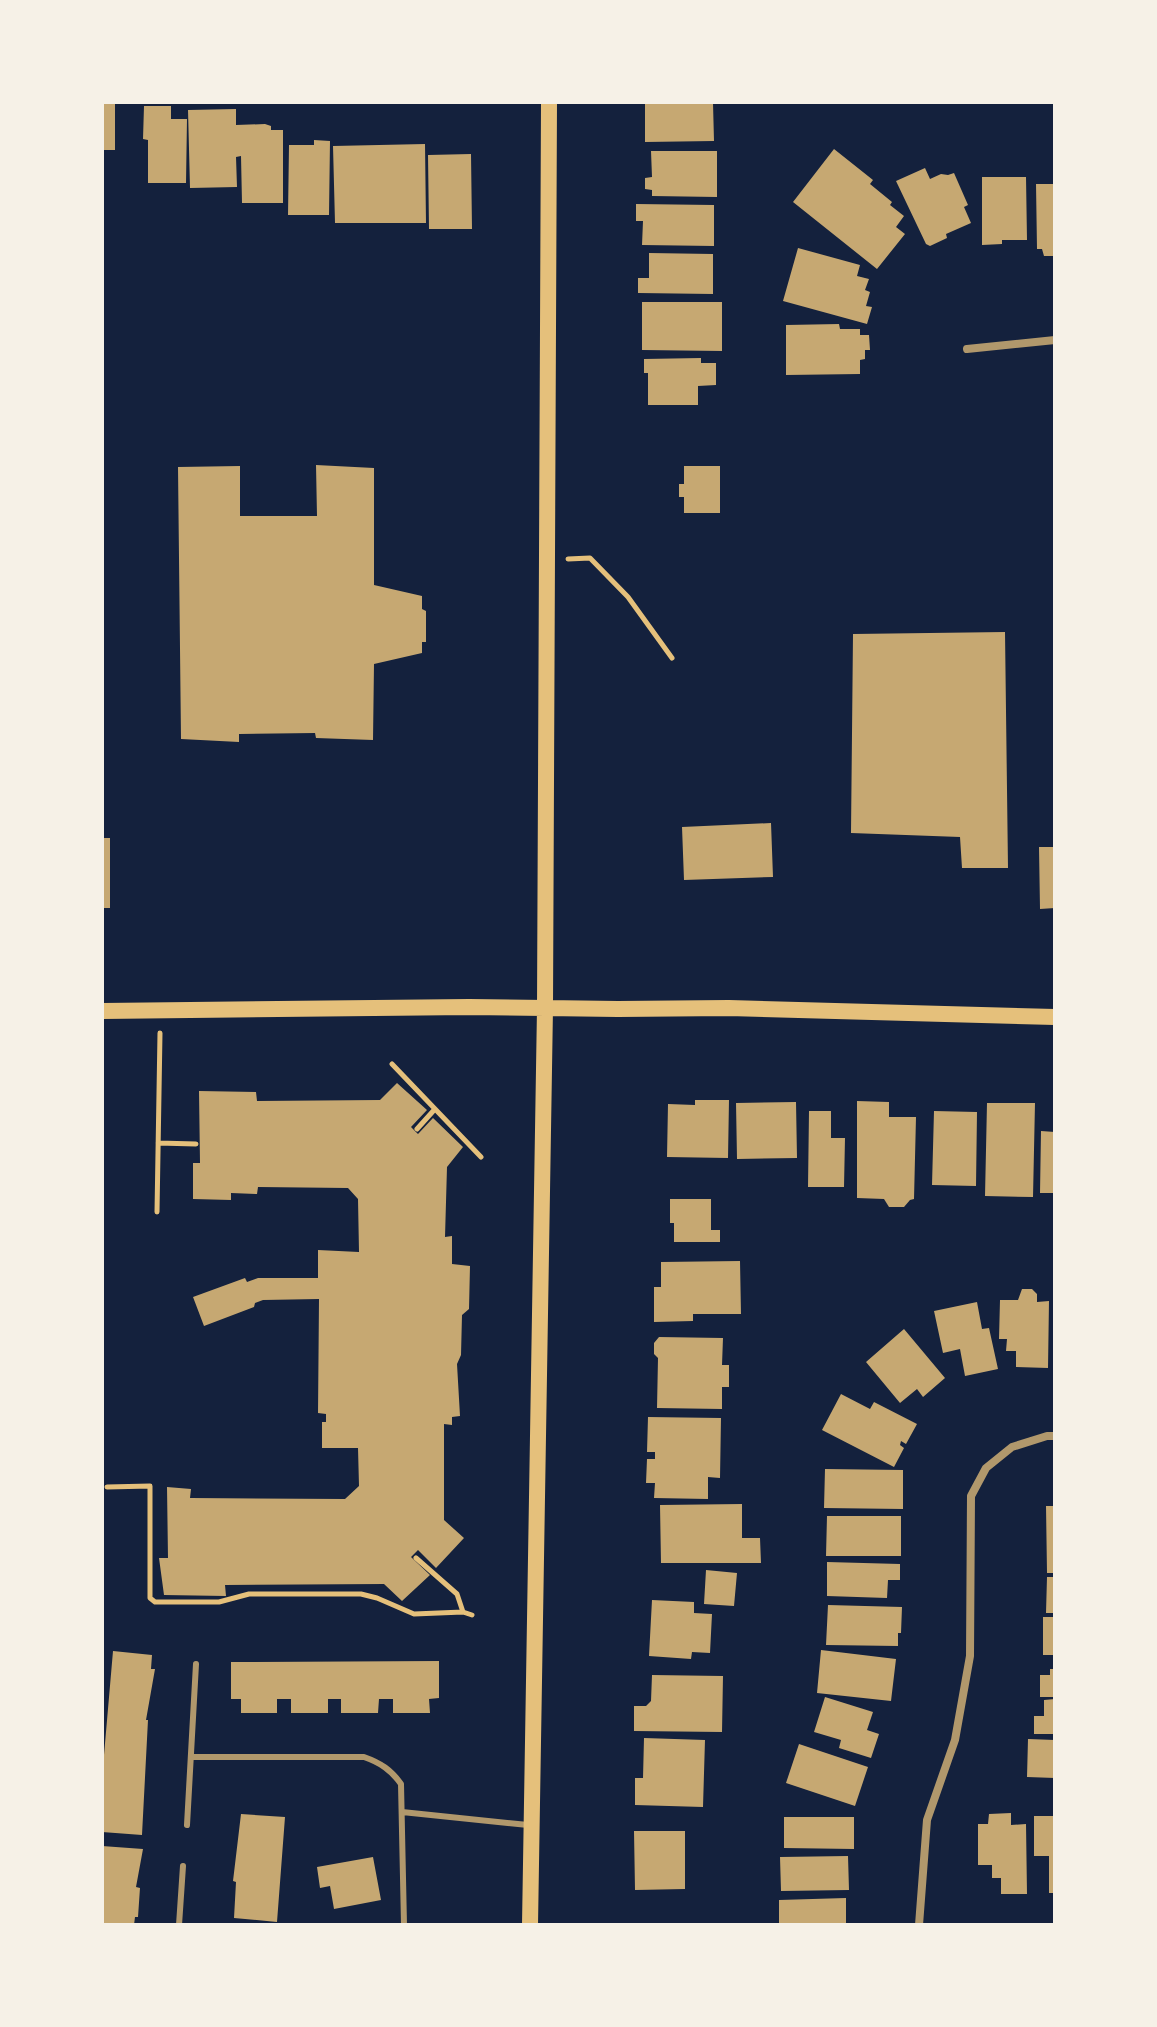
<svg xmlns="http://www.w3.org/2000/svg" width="1157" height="2027" font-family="Mulish,sans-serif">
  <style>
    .building { fill: #c6a872 }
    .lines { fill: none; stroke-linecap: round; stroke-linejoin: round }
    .path { stroke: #e5c07b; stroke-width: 5 }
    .service { stroke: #b1986c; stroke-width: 6 }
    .minor { stroke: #b1986c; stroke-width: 8 }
    .secondary { stroke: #e5c07b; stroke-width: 16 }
  </style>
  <rect width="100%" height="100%" fill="#14213d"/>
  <path class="building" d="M102 102H115V150H102Z
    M645 102 713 103 714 141 645 142Z
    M144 106H171V119H187L186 183H148V140L143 139Z
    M236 109V125L265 124 271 126V130H283V203H242L241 156 236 157 237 187 190 188 188 110Z
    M314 140 330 141 329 215H288L289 145H314Z
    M425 144 426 223H335L333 146Z
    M834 149 873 180 870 184 892 202 890 205 904 216 896 227 905 234 877 269 793 202Z
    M651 151H717V197L652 196V190L645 189V178L652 177Z
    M471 154 472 229H429L428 155Z
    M925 168 930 179 941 174 948 175 954 173 968 205 964 207 971 223 946 234 947 238 930 246 926 244 896 181Z
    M982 177H1026L1027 240H1002V244L982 245Z
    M1036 184H1055V256H1044L1042 249H1037Z
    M636 204 714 205V246L642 245 643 221H636Z
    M798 248 860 265 857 276 869 279 865 290 870 292 866 306 872 307 867 324 783 301Z
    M649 253 713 254V294L638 293V278H649Z
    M642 302H722V351L642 350Z
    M839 324 840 329H860V335H869L870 350H865V359L860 360V374L786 375V325Z
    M701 358V363H716V385L698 386V405H648V373H644V359Z
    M316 465 374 468V585L422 596V609L426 611V642H422V653L374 664 373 740 316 738 315 733 239 734V742L181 739 178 467 240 466V516H317Z
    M684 466H720V513H684V497H679V484H684Z
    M1005 632 1008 868H962L960 837 851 833 853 634Z
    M771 823 773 877 684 880 682 827Z
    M102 838H110V908H102Z
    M1039 847H1055V908L1040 909Z
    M397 1083 427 1110 411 1127 418 1134 433 1118 463 1147 447 1167 445 1237 452 1236V1264L470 1266 469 1309 462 1315 461 1355 457 1364 460 1416 452 1417V1425L444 1424V1520L464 1538 436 1568 418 1550 411 1557 430 1575 402 1601 384 1584 225 1585 226 1596 164 1595 159 1558H168L167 1487 191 1489 190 1498 345 1499 359 1486 358 1448H322V1422H326V1414L318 1413 319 1299 263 1300 255 1303 254 1307 204 1326 193 1297 245 1278 247 1282 258 1278H318V1250L359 1252 358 1199 348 1188 258 1187 257 1194 231 1193V1200L193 1199V1163H200L199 1091 256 1092 257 1101 380 1100Z
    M695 1100H729L728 1158 667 1157 668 1104 695 1105Z
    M857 1101 889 1102V1117H916L914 1199 910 1200 904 1207H889L884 1199 857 1198Z
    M796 1102 797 1158 737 1159 736 1103Z
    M987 1103H1035L1033 1197 985 1196Z
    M809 1111H831V1138H845L844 1187H808Z
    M934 1111 977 1112 976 1186 932 1185Z
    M1041 1131 1055 1132V1193H1040Z
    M670 1199H711V1230H720V1242H674V1223H670Z
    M740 1261 741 1314H693V1321L654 1322V1287H661V1262Z
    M1022 1289H1032L1037 1294V1302L1049 1301 1048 1368 1016 1367V1351H1006L1007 1339H999L1000 1300H1018Z
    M977 1302 982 1329 989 1328 998 1369 965 1376 960 1349 943 1353 934 1311Z
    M904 1329 945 1378 923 1397 917 1389 900 1403 866 1362Z
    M659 1337 723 1338 722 1365H729V1387H722V1409L657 1408 658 1358 654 1354V1343Z
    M841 1394 870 1409 874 1402 917 1424 906 1444 901 1441 900 1445 904 1448 894 1467 822 1430Z
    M648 1417 721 1418 720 1478 708 1477V1499L654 1498 655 1483H646L647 1459H655V1452H647Z
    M825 1469 903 1470V1509L824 1508Z
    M742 1504V1538H760L761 1563H661L660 1505Z
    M1046 1506H1055V1573H1047Z
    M827 1516H901V1556H826Z
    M827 1562 900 1564V1580H888L887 1598 827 1596Z
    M706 1570 737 1573 734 1606 704 1604Z
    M1047 1577H1055V1613H1046Z
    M652 1600 694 1602V1613L712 1614 710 1653 692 1652 691 1659 649 1656Z
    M828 1605 902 1607 901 1633H898V1646L826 1645Z
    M1043 1617H1055V1655H1043Z
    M821 1650 896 1659 891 1701 817 1693Z
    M113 1651 152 1655 151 1669H155L146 1720H148L142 1835 102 1832V1778Z
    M439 1661V1698L429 1699 430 1713H393V1699H379L378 1713H341V1699H328V1713H291V1699H277V1713H241V1699H231V1662Z
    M1050 1669H1055V1697H1040V1675H1050Z
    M652 1675 723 1676 722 1732 634 1731V1706H646L651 1701Z
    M825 1697 873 1712 867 1730 879 1734 871 1758 839 1748 841 1740 814 1732Z
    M1055 1699V1734H1034V1716H1044V1700Z
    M644 1738 705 1740 703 1807 635 1805V1778H643Z
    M1028 1739 1055 1740V1778L1027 1777Z
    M799 1744 868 1767 855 1806 786 1783Z
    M1011 1813V1825L1026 1824 1027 1894H1001V1878H992V1865H978V1824H988L989 1814Z
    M241 1814 285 1817 277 1922 234 1918 236 1882 233 1881Z
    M1034 1816H1055V1893H1049V1856H1034Z
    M784 1817H854V1849L784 1848Z
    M634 1831H685V1889L635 1890Z
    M102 1846 143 1849 136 1887 140 1888 138 1917H135L134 1925H102Z
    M848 1856 849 1890 781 1891 780 1857Z
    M373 1857 381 1900 334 1909 330 1886 320 1888 317 1867Z
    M846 1898V1925H779V1900Z"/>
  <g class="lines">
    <path class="path" d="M568 559 590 558 628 597 672 658
      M392 1064 481 1157
      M417 1129 435 1109
      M158 1143 196 1144
      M157 1212 160 1033
      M107 1487 150 1486V1598L155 1602H219L249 1594H361L377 1598 414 1614 463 1612 472 1615
      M416 1558 457 1594 463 1612"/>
    <path class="service" d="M191 1757H364C381 1763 391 1770 401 1784L404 1925
      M402 1812 528 1825
      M187 1825 196 1664
      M179 1925 183 1866"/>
    <path class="minor" d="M967 349 1055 340
      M919 1925 927 1820 955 1740 970 1656 971 1496 986 1468 1012 1447 1047 1436H1055"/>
    <path class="secondary" d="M102 1011 469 1007 618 1009 729 1008 1055 1017
      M530 1925 545 1008 549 102"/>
  </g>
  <rect width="1157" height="2027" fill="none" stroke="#f6f1e7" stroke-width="208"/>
</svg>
